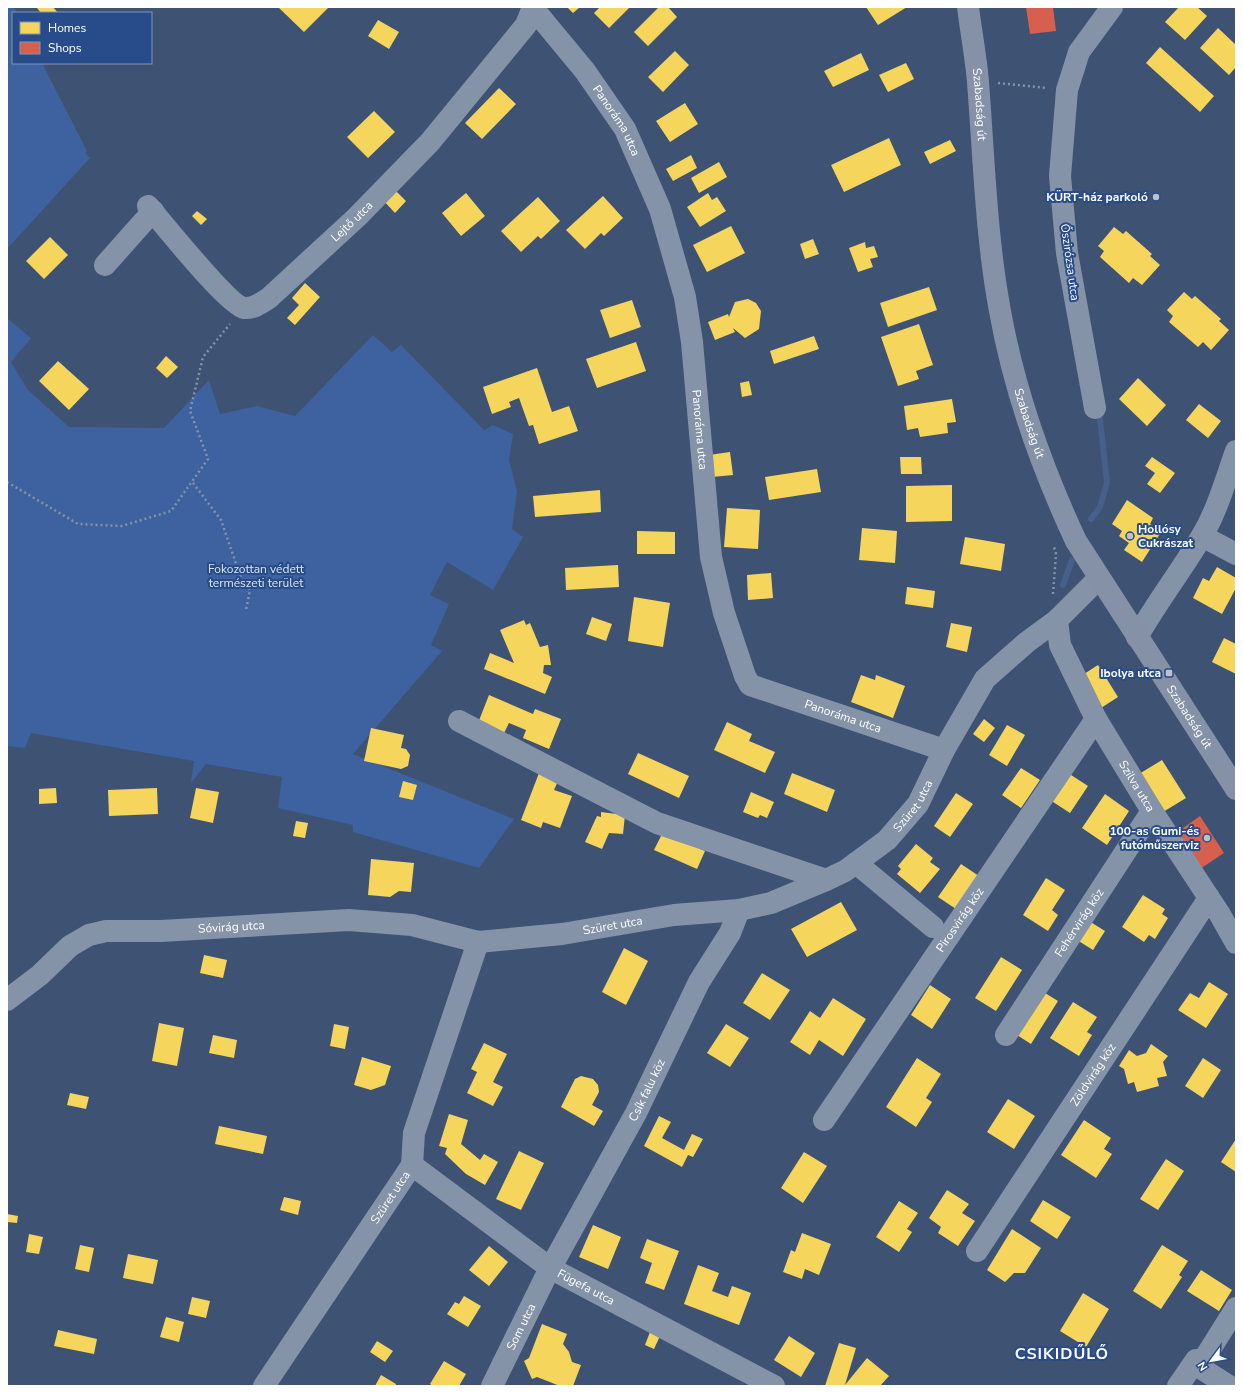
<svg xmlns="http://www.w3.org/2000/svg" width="1243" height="1393" font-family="'Nunito Sans',sans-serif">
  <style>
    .green { fill: #3d629f }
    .homes { fill: #f6d55c }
    .shops { fill: #d6604d }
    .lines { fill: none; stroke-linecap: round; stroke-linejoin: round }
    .stream { stroke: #46608b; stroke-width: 6 }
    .path { stroke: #8593a8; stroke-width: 2.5; stroke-dasharray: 2 3; stroke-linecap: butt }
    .minor { stroke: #8593a8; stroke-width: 22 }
    .major { stroke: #8491a6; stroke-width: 22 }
    .poi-dot { fill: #bbc2ce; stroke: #284c89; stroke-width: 1.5 }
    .labels { text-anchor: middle; stroke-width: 4; stroke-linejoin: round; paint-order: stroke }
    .street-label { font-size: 12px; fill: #fff; stroke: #284c89 }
    .poi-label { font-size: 12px; font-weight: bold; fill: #fff; stroke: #284c89; text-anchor: end }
    .park-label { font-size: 12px; fill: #d9e5f7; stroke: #284c89 }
    .district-label { font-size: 16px; font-weight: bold; letter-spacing: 1px; fill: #fff; stroke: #284c89 }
  </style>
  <rect width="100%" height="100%" fill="#3e5273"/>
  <path class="green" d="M7 7H14L17 13H13V63H42L87 151 85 153 90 158 7 249Z
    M7 318 31 338 11 362 28 390 69 427 164 428 209 380 220 414 257 406 295 416 373 335 392 352 401 345 484 430 493 425 513 434 509 460 517 491 512 529 523 537 493 590 447 562 430 595 449 604 431 645 442 651 353 754 514 819 479 868 353 832V825L278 808 282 777 206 764 191 783 194 761 31 733 25 748 7 746Z"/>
  <path class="homes" d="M39 7H53L58 13H41L37 8Z
    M278 7H329L304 32Z
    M567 7H580L573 13Z
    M600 7H630L609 28 594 13Z
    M659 7H668L677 17 648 46 634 32Z
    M866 7H907L878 25Z
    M1179 7H1197L1207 16 1185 40 1165 22Z
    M378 20 399 32 389 49 368 36Z
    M1218 28 1236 45V67L1229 75 1200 48Z
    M1160 47 1214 96 1200 112 1146 63Z
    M675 51 689 65 663 92 648 77Z
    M861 53 869 70 833 87 824 71Z
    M906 63 914 79 888 92 879 75Z
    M499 88 516 104 482 139 465 123Z
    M685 103 698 124 670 142 656 121Z
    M374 111 395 132 368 158 347 137Z
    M889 138 901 165 844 192 831 165Z
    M950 140 956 151 930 164 924 152Z
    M691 155 697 168 673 181 666 169Z
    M719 162 727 177 699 193 691 178Z
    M393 188 406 201 395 213 382 199Z
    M466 193 485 216 461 236 442 213Z
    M708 193 712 200 717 197 726 211 700 227 687 207Z
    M603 196 623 218 604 236 601 233 585 249 566 230Z
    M538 197 560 221 541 239 538 236 521 252 501 231Z
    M197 211 207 219 201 225 192 216Z
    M731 226 745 253 707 272 693 245Z
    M1114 227 1123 234 1126 231 1152 254 1150 256 1160 265 1142 285 1133 278 1129 283 1100 257 1104 251 1098 246Z
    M50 237 68 255 44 279 26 261Z
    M813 239 819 254 805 259 800 244Z
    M865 242 866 248 874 246 878 257 870 259 873 267 858 272 849 248Z
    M305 283 320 297 295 325 287 318 299 305 292 298Z
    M929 287 937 310 888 327 880 303Z
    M1184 292 1192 299 1195 296 1221 319 1219 321 1229 330 1211 350 1203 342 1198 347 1169 322 1173 316 1167 310Z
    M748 299 756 303 761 311 759 329 745 338 733 328 735 332 715 340 708 322 728 314 729 317 735 302Z
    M632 300 641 327 610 338 600 310Z
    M919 324 933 365 916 371 919 379 898 386 881 337Z
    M814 336 819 349 774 364 770 351Z
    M636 342 646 371 597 388 586 359Z
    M166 356 178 367 167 378 156 368Z
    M58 361 89 389 69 410 39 381Z
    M537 368 552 412 569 406 578 431 539 444 533 425 529 426 519 398 509 402 511 407 492 414 483 387Z
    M1138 378 1166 405 1147 426 1119 399Z
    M749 381 752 395 742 397 740 383Z
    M952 399 956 422 947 423 948 433 920 437 918 428 907 430 904 406Z
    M1199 404 1221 421 1208 438 1186 420Z
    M730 452 733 475 712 477 709 455Z
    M900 457H921L922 474H901Z
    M1152 457 1175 473 1160 493 1147 484 1155 473 1145 466Z
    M817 469 821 492 769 500 765 477Z
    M952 485V521L906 522V486Z
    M600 490 601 512 535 517 533 496Z
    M1127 500 1153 518 1150 524 1161 532 1142 562 1124 550 1129 543 1119 536 1122 531 1112 524Z
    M727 508 760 510 758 549 724 547Z
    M862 528 897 531 895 563 859 560Z
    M637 531 675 532V554H637Z
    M965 537 1005 544 1001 571 960 564Z
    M618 565 619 587 566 590 565 568Z
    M1217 567 1236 578V588L1222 614 1193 598 1203 578 1209 581Z
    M771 573 773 598 748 600 747 575Z
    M907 587 935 591 933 608 905 604Z
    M634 597 670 603 663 647 628 641Z
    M592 617 612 624 606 641 586 634Z
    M524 620 526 625 530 623 540 647 548 645 551 665H544L543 673 552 677 545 694 484 669 490 653 514 663 500 630Z
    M951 623 972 627 967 652 946 647Z
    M1224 638 1236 644V674L1212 662Z
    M1098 665 1118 697 1101 708 1081 676Z
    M861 675 875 680 876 675 905 686 893 718 851 702Z
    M489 695 533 714 535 709 561 719 549 749 523 738 526 730 509 723 504 733 478 723Z
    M984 719 995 728 984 742 973 734Z
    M727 722 752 734 749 741 775 752 765 773 714 750Z
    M1007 725 1025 735 1007 766 989 755Z
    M371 728 404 735 401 748 406 749 410 755 408 766 401 769 364 761Z
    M638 753 689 776 679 798 628 774Z
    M1162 760 1186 798 1163 812 1139 774Z
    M1021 768 1040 780 1021 808 1002 795Z
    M539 773 558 781 554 790 572 796 560 828 543 822 541 828 521 820Z
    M792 773 835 790 827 812 784 794Z
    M1068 773 1088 786 1070 813 1050 800Z
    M403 781 417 785 413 800 399 797Z
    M56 788 57 803 39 804V789Z
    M157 788 158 814 109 816 108 790Z
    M196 788 219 792 213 823 190 818Z
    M751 792 774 802 767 818 760 815 758 818 743 812Z
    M956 793 973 804 950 837 934 826Z
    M1105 794 1129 811 1107 845 1082 828Z
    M601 812 625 815 623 834 609 833 602 849 585 842 597 816 601 817Z
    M296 821 308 823 305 838 293 836Z
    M663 832 705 851 697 869 654 850Z
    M916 844 933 858 930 862 940 869 920 893 897 874 901 869 898 866Z
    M371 859 414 863 411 892 399 891 390 897 368 895Z
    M961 864 982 878 959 911 938 897Z
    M1046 878 1065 890 1052 910 1058 915 1048 931 1023 915Z
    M1143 895 1165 909 1162 914 1168 918 1155 939 1149 935 1144 942 1122 927Z
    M841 902 857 930 807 957 791 929Z
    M1089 921 1105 931 1093 950 1077 940Z
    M624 948 648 961 626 1005 602 992Z
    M204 955 227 960 223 978 200 973Z
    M1001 957 1022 970 996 1011 975 998Z
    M762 973 790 990 770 1020 743 1003Z
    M1209 982 1228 994 1206 1028 1178 1010 1190 993 1199 998Z
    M930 985 951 999 932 1029 911 1015Z
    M1045 993 1058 1001 1031 1044 1017 1035Z
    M833 998 866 1019 843 1056 819 1040 810 1055 790 1042 810 1011 820 1018Z
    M1073 1002 1097 1017 1087 1032 1092 1035 1079 1056 1050 1038Z
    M159 1023 184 1028 177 1066 152 1061Z
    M334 1024 349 1027 345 1049 330 1046Z
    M726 1024 749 1038 730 1067 707 1053Z
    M213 1035 237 1040 234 1058 209 1053Z
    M484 1043 507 1054 493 1082 503 1087 493 1106 467 1093 477 1072 471 1069Z
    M1151 1044 1168 1056 1163 1062 1167 1076 1157 1078 1159 1086 1137 1092 1134 1082 1128 1084 1124 1069 1119 1066 1129 1050 1137 1056 1146 1053Z
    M362 1057 391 1066 385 1085 371 1090 354 1085Z
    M917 1058 941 1074 926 1098 932 1102 916 1127 886 1107Z
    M1203 1058 1221 1070 1203 1098 1185 1086Z
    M581 1076 593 1079 598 1085 599 1092 592 1105 603 1111 594 1126 561 1107 575 1079Z
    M70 1093 89 1097 86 1109 67 1105Z
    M1008 1099 1035 1116 1014 1149 987 1132Z
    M449 1114 468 1120 461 1144 480 1160 484 1154 498 1162 485 1185 466 1174 445 1154 447 1148 439 1146Z
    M659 1116 671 1122 662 1138 684 1150 692 1134 703 1139 693 1157 688 1155 682 1167 644 1146Z
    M1084 1120 1111 1138 1104 1149 1112 1154 1096 1178 1061 1155Z
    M219 1126 267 1136 263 1154 215 1144Z
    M1236 1139V1172L1221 1162Z
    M519 1151 544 1163 521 1210 496 1199Z
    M804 1152 827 1166 803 1203 781 1188Z
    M1166 1159 1184 1171 1158 1210 1140 1199Z
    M947 1190 969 1204 962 1213 975 1221 958 1246 938 1233 941 1227 929 1218Z
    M284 1197 301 1201 298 1215 280 1210Z
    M1043 1200 1071 1217 1057 1239 1030 1221Z
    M899 1201 918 1213 907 1229 912 1232 899 1252 876 1237Z
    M7 1214 18 1216 17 1223 7 1222Z
    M593 1225 621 1237 608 1269 579 1257Z
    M1012 1229 1041 1248 1025 1273H1014L1005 1282 987 1270Z
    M802 1233 831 1244 819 1275 805 1269 802 1279 783 1272 791 1250 795 1252Z
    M29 1234 43 1237 39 1254 26 1252Z
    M647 1239 679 1251 664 1290 645 1283 652 1263 640 1258Z
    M80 1245 94 1248 89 1272 75 1269Z
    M1162 1245 1188 1261 1179 1275 1182 1277 1161 1309 1133 1291Z
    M489 1246 508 1262 489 1286 469 1270Z
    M128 1254 158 1260 153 1284 123 1278Z
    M698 1265 719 1273 712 1291 728 1297 732 1286 751 1293 739 1325 684 1304Z
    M1201 1270 1232 1290 1219 1311 1187 1291Z
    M1083 1293 1109 1309 1086 1347 1060 1331Z
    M464 1296 481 1306 468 1327 447 1314 455 1302 459 1304Z
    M192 1297 210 1301 206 1318 188 1314Z
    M166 1317 184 1322 179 1342 160 1337Z
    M542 1324 567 1334 563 1344 569 1352 572 1362 581 1365 573 1386H560L537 1377 532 1379 524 1361 529 1358Z
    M58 1330 97 1339 94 1354 54 1346Z
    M650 1332 660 1336 654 1349 645 1345Z
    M789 1336 815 1353 801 1377 774 1360Z
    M377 1341 393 1351 385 1362 370 1352Z
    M839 1343 856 1348 845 1385 867 1358 889 1376 880 1386H825Z
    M444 1361 466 1374 459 1386H433L430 1384Z
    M381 1375 396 1384 395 1386H375Z"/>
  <path class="shops" d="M1026 7H1053L1056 31 1030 34Z
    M1200 816 1224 853 1200 869 1176 833Z"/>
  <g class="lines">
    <path class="stream" d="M1091 519 1100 507 1107 483 1100 419
      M1063 585 1072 560"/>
    <path class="path" d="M998 83 1047 88
      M7 482 78 524 122 526 171 511 208 459 190 411 203 357 230 324
      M193 483 221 520 241 578 250 590 246 610
      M1053 594 1056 554 1054 547"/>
    <g class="minor">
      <path id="s1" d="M532 7 585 71 625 129 660 209 685 297 692 342 711 557 724 613 745 676 750 685 944 750"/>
      <path id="s2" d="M148 206C162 222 228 305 244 308 254 309 261 303 269 298L357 217 430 142 526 25 533 7"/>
      <path d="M105 265 153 211"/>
      <path d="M1095 408 1067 253 1060 176 1067 90 1079 52 1112 7"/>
      <path d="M1202 536 1236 554"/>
      <path id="s3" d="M1057 620 1060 645 1096 719 1152 811 1219 913 1236 943"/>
      <path d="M1137 637C1157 602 1181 571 1202 536 1217 511 1226 479 1236 451"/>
      <path d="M459 721 657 823 826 880"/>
      <path d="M856 863 933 927"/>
      <path id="s4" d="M7 1000 40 975 70 946 89 935 106 931H161L349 920 412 925 478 942 562 934 674 915 739 910 771 903 826 880 845 871 887 840 918 804 944 750 985 679 1027 642 1057 620 1099 578"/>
      <path id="s5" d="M1006 1035 1152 811"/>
      <path id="s6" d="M824 1120 1096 719"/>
      <path id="s7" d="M412 1165 550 1268 774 1386"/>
      <path id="s8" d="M977 1251 1209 898"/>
      <path id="s9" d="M264 1386 412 1165 414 1133 478 942"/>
      <path id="s10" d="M492 1386 545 1278 636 1113 699 982 730 933 739 910"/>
      <path d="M1178 1386 1196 1360 1201 1364"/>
      <path d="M1229 1386 1199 1367 1236 1308"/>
    </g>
    <path class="major" id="s11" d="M968 7C971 32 976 57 978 82 984 159 986 236 1000 311 1014 390 1042 468 1076 541L1236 789"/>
  </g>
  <g class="poi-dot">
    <circle cx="1156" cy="197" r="4"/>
    <circle cx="1130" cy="536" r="4"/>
    <rect x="1165" y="669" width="8" height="8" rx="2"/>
    <circle cx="1207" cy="838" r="4"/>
  </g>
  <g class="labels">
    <g class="street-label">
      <text dy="4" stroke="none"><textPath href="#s11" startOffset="98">Szabadság út</textPath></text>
      <text dy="4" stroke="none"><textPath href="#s1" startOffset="142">Panoráma utca</textPath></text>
      <text dy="4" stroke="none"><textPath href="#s2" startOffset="281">Lejtő utca</textPath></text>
      <text transform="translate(1070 262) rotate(82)" y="4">Őszirózsa utca</text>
      <text dy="4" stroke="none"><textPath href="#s11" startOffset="422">Szabadság út</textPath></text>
      <text dy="4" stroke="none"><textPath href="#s1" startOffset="466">Panoráma utca</textPath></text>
      <text dy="4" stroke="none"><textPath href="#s1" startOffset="826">Panoráma utca</textPath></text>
      <text dy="4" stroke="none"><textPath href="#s11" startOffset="758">Szabadság út</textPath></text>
      <text dy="4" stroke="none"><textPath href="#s3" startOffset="186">Szilva utca</textPath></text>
      <text dy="4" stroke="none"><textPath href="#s4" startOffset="969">Szüret utca</textPath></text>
      <text dy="4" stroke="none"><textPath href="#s6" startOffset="242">Pirosvirág köz</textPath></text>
      <text dy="4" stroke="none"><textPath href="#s5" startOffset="134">Fehérvirág köz</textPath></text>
      <text dy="4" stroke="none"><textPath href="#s4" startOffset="633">Szüret utca</textPath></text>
      <text dy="4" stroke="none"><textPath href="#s4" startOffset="248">Sóvirág utca</textPath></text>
      <text dy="4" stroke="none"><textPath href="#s8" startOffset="211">Zöldvirág köz</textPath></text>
      <text dy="4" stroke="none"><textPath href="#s10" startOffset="334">Csík falu köz</textPath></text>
      <text dy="4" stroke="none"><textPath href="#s9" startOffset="227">Szüret utca</textPath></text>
      <text dy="4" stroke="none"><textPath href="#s7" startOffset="213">Fügefa utca</textPath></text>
      <text dy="4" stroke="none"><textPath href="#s10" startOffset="66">Som utca</textPath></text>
    </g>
    <g class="poi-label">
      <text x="1148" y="201">KÜRT-ház parkoló</text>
      <text x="1138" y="533" text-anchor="start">Hollósy<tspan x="1138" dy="14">Cukrászat</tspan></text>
      <text x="1161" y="677">Ibolya utca</text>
      <text x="1199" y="835">100-as Gumi-és<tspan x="1199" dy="14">futóműszerviz</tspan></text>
    </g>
    <g class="park-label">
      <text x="256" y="573">Fokozottan védett<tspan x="256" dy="14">természeti terület</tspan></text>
    </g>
    <g class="district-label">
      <text x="1062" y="1359">CSIKIDŰLŐ</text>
    </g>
  </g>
  <rect width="1243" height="1393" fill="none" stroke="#ffffff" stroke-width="16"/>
  <rect x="12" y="12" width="140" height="52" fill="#284c89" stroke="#7e94b8"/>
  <rect x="20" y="22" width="20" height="12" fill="#f6d55c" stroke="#7e94b8"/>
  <text x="48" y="32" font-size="12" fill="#ffffff">Homes</text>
  <rect x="20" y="42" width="20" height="12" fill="#d6604d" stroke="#7e94b8"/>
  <text x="48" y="52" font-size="12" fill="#ffffff">Shops</text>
  <g transform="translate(1211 1361) rotate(238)" stroke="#284c89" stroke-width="3" paint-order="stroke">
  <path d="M0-3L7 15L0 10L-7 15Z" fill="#ffffff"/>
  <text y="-6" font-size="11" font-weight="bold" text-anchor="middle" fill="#ffffff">N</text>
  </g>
</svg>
